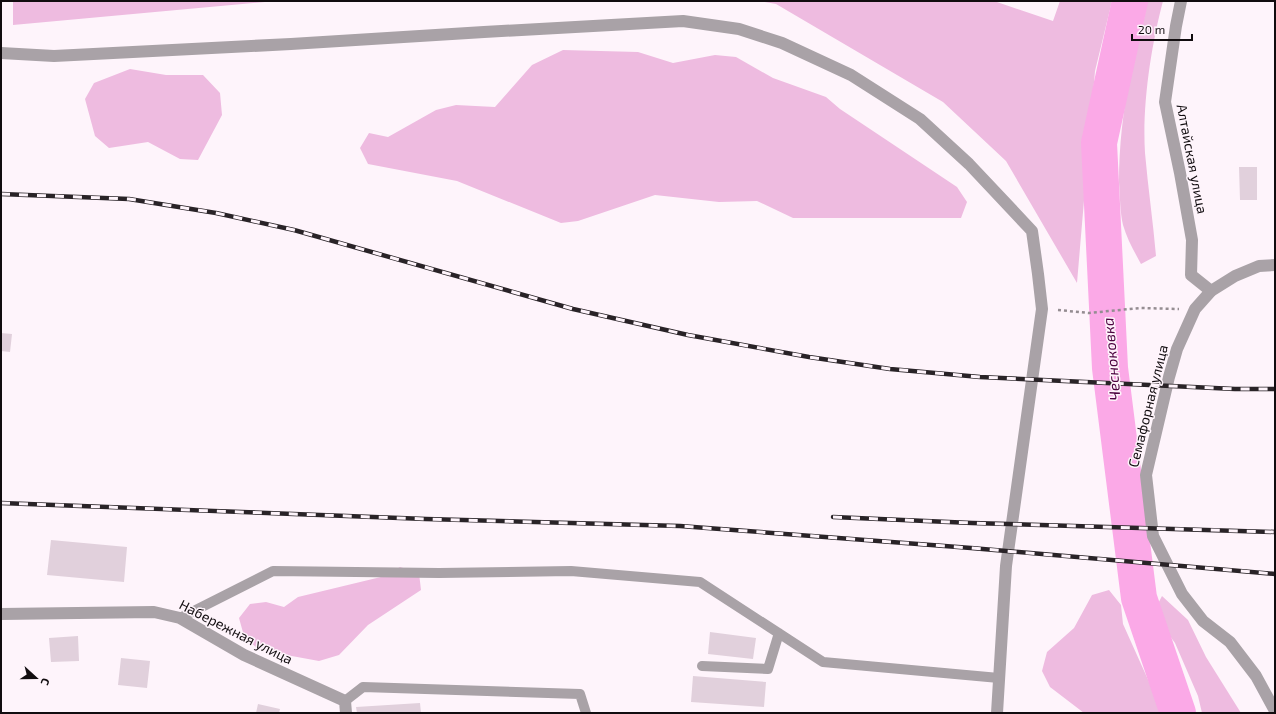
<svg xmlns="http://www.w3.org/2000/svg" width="1276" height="714" font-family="'Exo 2',sans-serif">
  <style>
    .green { fill: #eebbe0 }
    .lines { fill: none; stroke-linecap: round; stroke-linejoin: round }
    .river { stroke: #fba9e7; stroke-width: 36 }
    .building { fill: #e1d0dc }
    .path { stroke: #958d92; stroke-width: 2.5; stroke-dasharray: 3 3; stroke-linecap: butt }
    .service { stroke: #a9a2a7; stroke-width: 10 }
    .minor { stroke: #a9a2a7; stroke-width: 12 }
    .tertiary { stroke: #a9a2a7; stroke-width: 12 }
    .rail-casing { stroke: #292327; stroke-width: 4.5 }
    .rail { stroke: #fef4fb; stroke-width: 3; stroke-dasharray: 9; stroke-linecap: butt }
    .labels { text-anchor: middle; stroke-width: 3; stroke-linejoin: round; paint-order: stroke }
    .street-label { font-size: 14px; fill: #110c0f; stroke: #fef4fb }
    .water-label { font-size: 15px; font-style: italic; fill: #4d0441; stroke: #fef4fb }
  </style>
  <rect width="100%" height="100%" fill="#fef4fb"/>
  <path class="green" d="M13 1H276L13 25Z
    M760 1H994L1053 21 1060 1H1112L1095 71 1077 283 1006 161 943 102 776 4Z
    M1147 1H1163C1151 46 1142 106 1145 153 1148 187 1153 222 1156 256L1141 264C1134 251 1127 239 1123 225 1120 212 1120 196 1119 182 1119 146 1123 111 1130 76 1135 50 1144 27 1147 1Z
    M563 50 638 52 673 63 715 55 736 57 773 78 826 97 840 109 957 187 967 202 961 218H793L757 201 719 202 655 195 578 221 561 223 457 181 368 164 360 148 369 133 388 137 436 110 456 105 495 107 532 65Z
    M130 69 166 75H203L220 93 222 115 198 160 180 159 148 142 109 148 95 136 85 99 94 83Z
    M400 567 419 573 421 590 368 625 339 655 319 661 259 650 244 636 239 618 250 604 266 602 284 607 298 597 385 576Z
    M1109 590 1121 605 1123 624 1163 713H1084L1050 687 1042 671 1047 652 1074 628 1092 595Z
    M1162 596 1188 620 1206 657 1241 713H1202L1198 696 1175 643 1153 613Z"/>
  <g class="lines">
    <path class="river" d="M1130 1 1099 143 1110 368 1139 598 1178 713"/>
  </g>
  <path class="building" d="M1239 167H1257V200H1240Z
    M1 333 12 334 10 352 1 351Z
    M51 540 127 547 124 582 47 575Z
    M710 632 756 638 753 659 708 654Z
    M78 636 79 661 51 662 49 638Z
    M121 658 150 661 147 688 118 685Z
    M693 676 766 682 764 707 691 702Z
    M420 703 421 713H357L356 707Z
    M258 704 280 709 279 713H256Z"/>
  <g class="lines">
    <path class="path" d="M1058 310 1089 313 1140 308 1179 309"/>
    <path class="service" d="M180 618 273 571 439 573 571 571 700 582 823 662 999 678
      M702 666 768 669 779 633
      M345 701 363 687 580 694 586 713"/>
    <path class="minor" d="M1181 1 1176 26 1165 102 1180 173 1192 240 1191 275 1211 291
      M1 53 54 56 291 44 484 32 683 21 739 29 782 43 851 75 920 119 969 164 1032 231 1038 274 1042 309 1006 566 997 713
      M1 614 154 612 180 618 244 655 345 701 346 713"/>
    <path class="tertiary" d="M1275 265 1259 266 1235 276 1211 291 1195 309 1177 349 1169 377 1146 475 1153 536 1182 594 1203 621 1230 642 1256 676 1275 711"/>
    <defs>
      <path id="rail" d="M1 194 129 199 216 213 294 230 573 309 688 335 809 357 890 369 980 377 1235 389H1275
        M1 503 426 519 680 526 971 548 1275 574
        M833 517 972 523 1275 532"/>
    </defs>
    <use href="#rail" class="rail-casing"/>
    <use href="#rail" class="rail"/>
  </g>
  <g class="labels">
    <g class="street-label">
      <text transform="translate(1192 159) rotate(79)" y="5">Алтайская улица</text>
      <text transform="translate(1148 406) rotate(-76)" y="5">Семафорная улица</text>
      <text transform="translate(236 632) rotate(27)" y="5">Набережная улица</text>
    </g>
    <g class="water-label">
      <text transform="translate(1112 359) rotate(-95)" y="5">Чесноковка</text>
    </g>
  </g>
  <rect width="1276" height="714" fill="none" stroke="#110c0f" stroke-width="4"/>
  <g transform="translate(36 678) rotate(111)" stroke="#fef4fb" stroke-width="3" paint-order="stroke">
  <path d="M0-3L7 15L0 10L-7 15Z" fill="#110c0f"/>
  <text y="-6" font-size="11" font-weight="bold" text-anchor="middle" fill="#110c0f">С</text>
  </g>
  <path d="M1132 34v6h60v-6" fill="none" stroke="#110c0f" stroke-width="2"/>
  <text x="1138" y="34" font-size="12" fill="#110c0f" stroke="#fef4fb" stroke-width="3" paint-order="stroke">20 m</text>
</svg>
